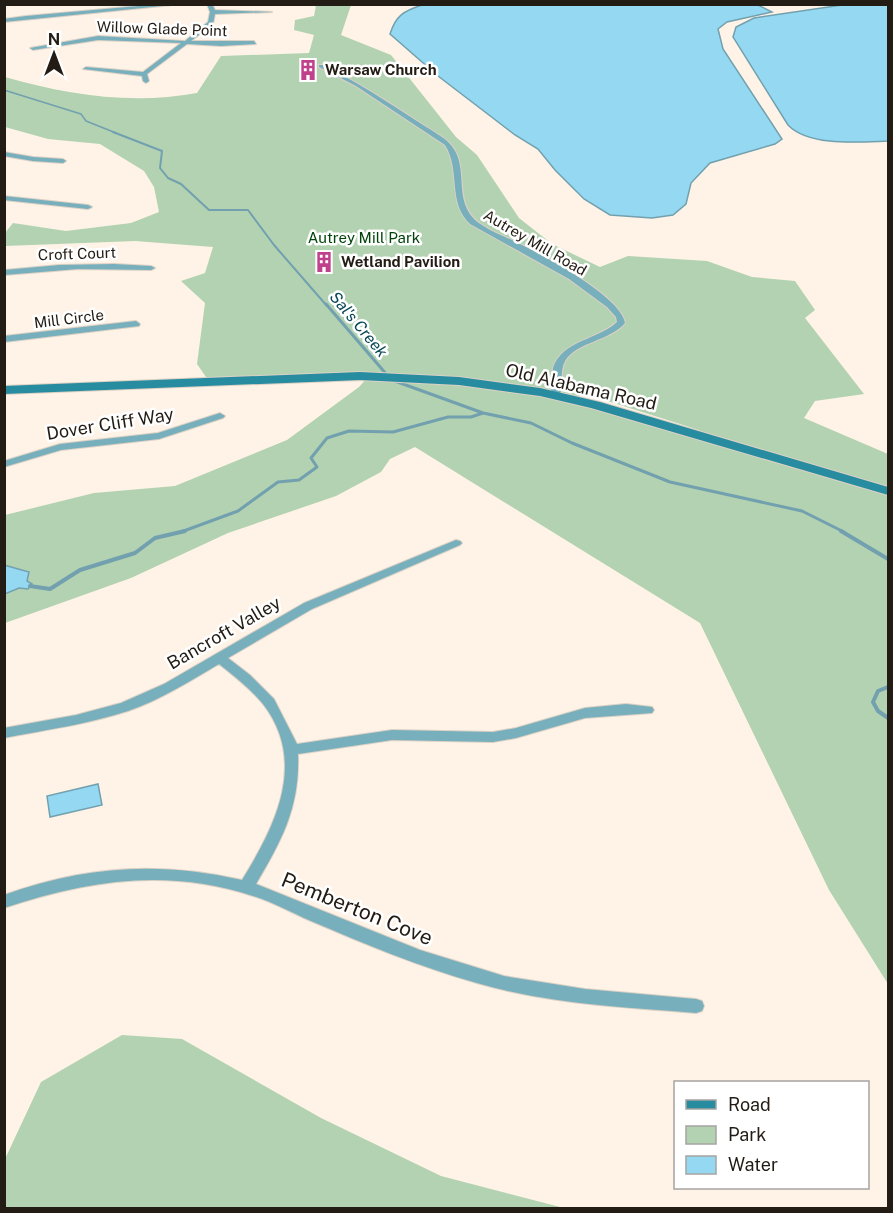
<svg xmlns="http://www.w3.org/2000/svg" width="893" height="1213" font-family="'Public Sans',sans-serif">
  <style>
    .green { fill: #b2d2b1; fill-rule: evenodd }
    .water { fill: #94d9f1; stroke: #72a0af; stroke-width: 1.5 }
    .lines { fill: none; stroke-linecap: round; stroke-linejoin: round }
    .stream-far3 { stroke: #72a0af; stroke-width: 1.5 }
    .stream-far2 { stroke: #72a0af; stroke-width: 2 }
    .stream-far1 { stroke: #72a0af; stroke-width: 3 }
    .stream { stroke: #72a0af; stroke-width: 4 }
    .minor-casing { stroke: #dbd1c4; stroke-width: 2 }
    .secondary-casing { stroke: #dbd1c4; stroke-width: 2 }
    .minor { fill: #77afbd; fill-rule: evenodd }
    .secondary { fill: #288ca1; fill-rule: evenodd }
    .labels { text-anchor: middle; stroke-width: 5; stroke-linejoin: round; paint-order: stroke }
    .far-street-label { font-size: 15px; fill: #231c14; stroke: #fff }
    .far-poi-label { font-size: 15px; font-weight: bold; fill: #231c14; stroke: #fff; text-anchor: start }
    .far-park-label { font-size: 15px; fill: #00440a; stroke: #fff }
    .far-water-label { font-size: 16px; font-style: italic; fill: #084758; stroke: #fff }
    .street-label { font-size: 18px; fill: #231c14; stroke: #fff }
    .near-street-label { font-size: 21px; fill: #231c14; stroke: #fff }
  </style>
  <rect width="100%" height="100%" fill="#fef3e6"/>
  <path class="green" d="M316 5H351L341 35 391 55 456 137 477 155 519 218 552 244 600 267 628 256 707 261 752 277 795 281 815 310 805 318 864 394 815 401 804 418 888 454V489L786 458 888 494V984L829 890 700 623 415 447 390 459 381 472 336 496 228 533 131 578 5 623V515L94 493 175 486 287 440 359 387 369 376 206 377 197 364 205 303 181 281 205 273 213 247 135 241 5 246V233L13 223 66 231 131 223 159 212 154 187 144 171 100 144 48 139 5 127V77C67 95 132 105 197 93L221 56 309 53 314 35 294 30 295 20 314 16ZM582 393 699 430 576 399Z
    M122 1035 182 1039 321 1118 441 1176 564 1208H5V1159L41 1082Z"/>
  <path class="water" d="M422 5 756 4 772 12 727 22 718 29 723 49 782 139 775 144 710 163 691 183 686 204 673 215 652 218 610 215 584 199 555 170 538 149 515 135 438 76 390 34C396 15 404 11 422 5Z
    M842 5H888V141C860 142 809 147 788 125L733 37 736 27 754 18Z
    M4 565 29 572 27 581 32 584 28 589 19 588 5 594Z
    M98 784 102 805 50 817 47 796Z"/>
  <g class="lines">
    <path class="stream-far3" d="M4 90 81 114 86 121 116 133"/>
    <path class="stream-far2" d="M113 132 162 151 160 168 168 178 181 184 209 210H248L274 245 327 306"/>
    <path class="stream-far1" d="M326 304 387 375
      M392 380 483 413
      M181 532 238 511 278 482 299 480 317 467 311 458 327 438 349 431 393 432 448 417H471L483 413 531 423 572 443 670 482 802 511 844 532"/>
    <path class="stream" d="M841 531 888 559
      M30 586 50 589 80 570 135 553 155 538 185 531
      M888 687 878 691 873 702 878 711 888 718"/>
    <defs>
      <path id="minor" d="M161 4H182L4 22V19L26 16Z
        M207 4H212L215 10 272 12 215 14 213 24 191 41H254L256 44 221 46 187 44 147 74 149 81 146 83 143 81 142 76 83 69 86 67 143 72 181 43 98 40 33 50 30 48 98 36 185 41 208 22 210 12Z
        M319 65H323C357 82 388 102 420 123 430 130 443 136 450 144 472 168 449 204 482 225 492 232 503 236 514 241 539 253 621 296 625 323 610 341 576 342 565 361 559 372 564 386 559 398H553L551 396C552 387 551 377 553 368 562 340 598 340 617 322L616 317 607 307 569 279 470 224C447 202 461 170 445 145L356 86 319 67Z
        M4 152 33 157 63 159 66 161 63 163 33 161 4 156Z
        M4 196 88 205 92 207 88 209 4 200Z
        M114 264 151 266 155 268 151 270 78 269 4 275V270L59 265Z
        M136 321 140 324 139 326 4 342V336Z
        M220 413 225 416 223 418 159 439 61 450 4 467V461L60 444 158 433Z
        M456 540 460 541 462 543 460 545 312 609 228 658 250 675 274 699 297 744 392 730 493 732 516 728 585 708 626 704 652 707 654 710 652 713 585 718 516 738 493 742 392 740 298 754C300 807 282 840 256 884L420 950 504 976 585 989 696 999 702 1001 704 1006 702 1011 696 1013C622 1007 548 1004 477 983 420 967 365 944 311 921 292 913 273 902 253 896 167 868 88 880 4 908V895C85 866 158 861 242 880 275 827 308 762 263 704 251 689 234 676 219 664 190 681 160 700 128 711 88 724 46 730 4 738V728L76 715 121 703 164 684 304 603Z"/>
      <path id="secondary" d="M360 372 459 377 540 388 600 402 888 487V495L591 408 540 396 459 385 360 380 4 394V386Z"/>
    </defs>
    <use href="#minor" class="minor-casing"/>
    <use href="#secondary" class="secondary-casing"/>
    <use href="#minor" class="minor"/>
    <use href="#secondary" class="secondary"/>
  </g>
  <defs>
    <symbol id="building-bare" viewBox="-9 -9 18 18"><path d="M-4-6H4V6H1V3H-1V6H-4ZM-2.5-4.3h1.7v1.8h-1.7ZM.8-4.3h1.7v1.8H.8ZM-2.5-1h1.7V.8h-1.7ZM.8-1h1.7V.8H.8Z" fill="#c0408b" stroke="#fff" stroke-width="2.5" paint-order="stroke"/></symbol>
  </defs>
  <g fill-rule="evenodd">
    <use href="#building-bare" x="293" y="55" width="30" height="30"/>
    <use href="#building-bare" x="309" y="247" width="30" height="30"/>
  </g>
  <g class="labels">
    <g class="far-street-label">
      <text transform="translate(162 29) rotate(2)" y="5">Willow Glade Point</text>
      <text transform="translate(535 243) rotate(30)" y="5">Autrey Mill Road</text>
      <text transform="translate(77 254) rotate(-2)" y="5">Croft Court</text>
      <text transform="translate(69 319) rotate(-7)" y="5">Mill Circle</text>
    </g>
    <g class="far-poi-label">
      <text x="325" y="75">Warsaw Church</text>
      <text x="341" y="267">Wetland Pavilion</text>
    </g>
    <g class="far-park-label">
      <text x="364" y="243">Autrey Mill Park</text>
    </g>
    <g class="far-water-label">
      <text transform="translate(359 324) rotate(50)" y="6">Sal's Creek</text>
    </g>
    <g class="street-label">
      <text transform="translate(581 387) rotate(13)" y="6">Old Alabama Road</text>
      <text transform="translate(110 424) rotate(-9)" y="6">Dover Cliff Way</text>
      <text transform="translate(224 633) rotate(-30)" y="6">Bancroft Valley</text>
    </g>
    <g class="near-street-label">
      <text transform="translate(357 909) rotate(22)" y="7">Pemberton Cove</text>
    </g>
  </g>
  <rect width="893" height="1213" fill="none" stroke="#231c14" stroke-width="12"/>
  <rect x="674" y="1081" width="195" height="108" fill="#ffffff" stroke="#a7a4a1" stroke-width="1.5"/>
  <rect x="686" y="1100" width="30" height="9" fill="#288ca1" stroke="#a7a4a1" stroke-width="1.5"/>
  <text x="728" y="1111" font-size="18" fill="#231c14">Road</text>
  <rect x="686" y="1126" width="30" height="18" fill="#b2d2b1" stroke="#a7a4a1" stroke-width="1.5"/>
  <text x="728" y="1141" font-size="18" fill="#231c14">Park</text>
  <rect x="686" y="1156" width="30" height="18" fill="#94d9f1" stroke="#a7a4a1" stroke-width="1.5"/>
  <text x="728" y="1171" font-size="18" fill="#231c14">Water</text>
  <g transform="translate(54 54)" stroke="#ffffff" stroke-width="4.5" paint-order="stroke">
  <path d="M0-4.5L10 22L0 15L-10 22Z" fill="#231c14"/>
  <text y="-9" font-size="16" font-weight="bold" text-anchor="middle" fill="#231c14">N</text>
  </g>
</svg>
